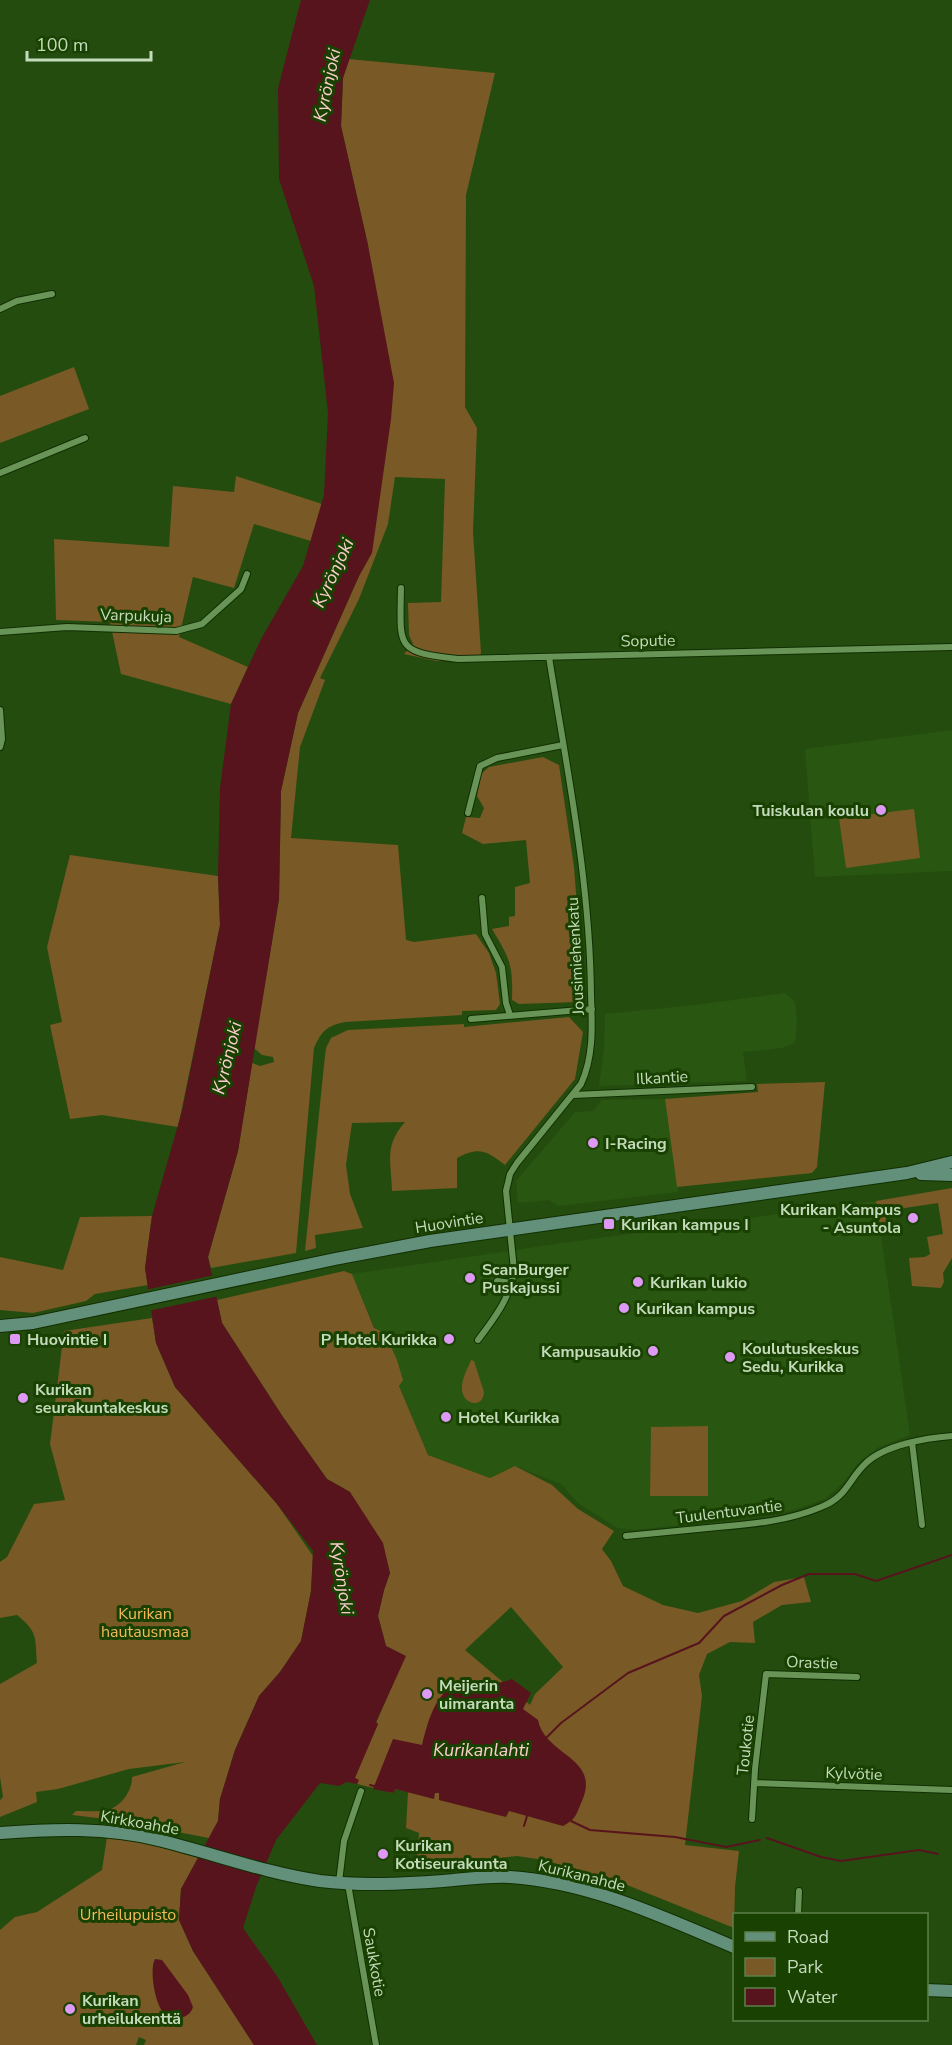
<svg xmlns="http://www.w3.org/2000/svg" width="952" height="2045" font-family="'Nunito Sans',sans-serif">
  <style>
    .built { fill: #295611 }
    .green { fill: #795925; fill-rule: evenodd }
    .water { fill: #57141d }
    .pier { fill: #244c0f }
    .lines { fill: none; stroke-linecap: round; stroke-linejoin: round }
    .stream { stroke: #57141d; stroke-width: 2 }
    .minor-casing { stroke: #112f02; stroke-width: 8 }
    .secondary-casing { stroke: #112f02; stroke-width: 14 }
    .minor { stroke: #689457; stroke-width: 6 }
    .secondary { stroke: #63907a; stroke-width: 12 }
    .poi-dot { fill: #dd99f4; stroke: #194101; stroke-width: 2 }
    .labels { text-anchor: middle; stroke-width: 6; stroke-linejoin: round; paint-order: stroke }
    .street-label { font-size: 16px; fill: #c4dbbb; stroke: #194101 }
    .poi-label { font-size: 16px; font-weight: bold; fill: #c4dbbb; stroke: #194101; text-anchor: start }
    .park-label { font-size: 16px; fill: #f3b95d; stroke: #194101 }
    .water-label { font-size: 18px; font-style: italic; fill: #facdce; stroke: #194101 }
  </style>
  <rect width="100%" height="100%" fill="#244c0f"/>
  <path class="built" d="M952 730V871L815 877 805 749Z
    M785 993 795 1002 797 1022 795 1043 782 1048 743 1052 747 1081 599 1086 604 1048 605 1014 695 1005Z
    M665 1099 678 1192 558 1206 549 1200 518 1203 516 1181 575 1112 593 1111 602 1100Z
    M876 1201 910 1435 877 1448 859 1462 843 1483 825 1499 794 1510 757 1517 633 1530 618 1528 579 1504 561 1484 515 1466 490 1478 428 1455 352 1274 562 1243Z"/>
  <path class="green" d="M349 59 495 73 466 195 465 407 477 428 473 532 481 653 476 662 436 661 404 654 413 644 409 635 408 603 441 602 445 479 395 477 388 524 359 599 320 678 325 680 300 747 291 838 398 845 406 940 414 942 476 934 489 953 496 973 500 1004 496 1010 462 1011V1015L345 1022C326 1026 322 1031 314 1048L296 1253 211 1268 208 1257 238 1151 252 1063 260 1066 274 1062 273 1057 262 1055 254 1048 279 899 281 791 298 713 359 576 371 553 368 245 341 126 343 78Z
    M74 367 89 409 0 443V396Z
    M236 476 322 504 311 541 254 524 234 588 193 577 179 637 248 667 231 704 121 674 110 622 56 620 54 539 169 547 173 486 234 492Z
    M543 757 559 765 574 867 584 995 578 1002 519 1004 512 1000C513 964 510 959 492 929L509 926V917L515 916V887L530 883 526 840 483 844 462 833 466 817 480 818 484 808 477 796 481 774 489 767Z
    M914 809 920 858 846 868 839 818Z
    M70 855 218 876 220 925 178 1127 102 1115 70 1119 50 1025 62 1022 47 947Z
    M569 1017 583 1032 575 1079 505 1165C487 1151 479 1146 457 1158V1188L392 1191C391 1160 384 1146 405 1122L352 1123 346 1165 350 1194 363 1228 315 1235 316 1248 305 1251 324 1065 326 1048 331 1038 348 1030 464 1024V1027Z
    M825 1082 817 1167 812 1173 677 1187 665 1099 758 1092 757 1084Z
    M952 1188V1258L943 1273 944 1282 941 1288 912 1286 909 1258 925 1257 930 1254 927 1237 943 1234 938 1203 885 1211 888 1233 881 1234 876 1201Z
    M152 1216 145 1268 148 1285 95 1294 86 1301 33 1313 0 1310V1257L63 1270 80 1217Z
    M344 1271 352 1274 374 1328 385 1333 397 1360 403 1380 399 1386 428 1455 490 1478 515 1466 552 1485 578 1509 614 1531 602 1549 611 1561 623 1586 663 1605 698 1613 742 1601 774 1582 804 1577 811 1602 782 1605 753 1622 755 1643 730 1642 707 1654 699 1675 702 1696 685 1845 739 1851 735 1887 734 1928 627 1885 544 1860 517 1856 459 1862 416 1871 419 1833 406 1828 408 1792 395 1789 394 1793 357 1784 358 1780 354 1778 378 1724 376 1723 405 1656 386 1646 378 1616 384 1590 390 1573 350 1492 327 1479 283 1417 222 1323 217 1300ZM511 1607 563 1667 535 1694 530 1705 465 1650Z
    M152 1318 156 1343 175 1387 277 1504 313 1556 311 1591 301 1641 280 1672 259 1696 235 1750 220 1799 218 1821 209 1838 115 1820 72 1815 76 1811C97 1811 113 1815 126 1796 130 1789 132 1785 132 1777L185 1762 129 1769 58 1789 36 1792 37 1802 0 1817V1800L3 1797 0 1777V1684L37 1663C35 1637 38 1632 17 1615L0 1618V1562L7 1557 34 1504 65 1500 50 1444 64 1331Z
    M471 1360 474 1361 484 1392C483 1410 461 1404 462 1388 462 1378 467 1370 471 1360Z
    M708 1426V1496H650L651 1427Z
    M107 1837C139 1840 167 1849 198 1858L181 1889 179 1920 193 1951 254 2045H144L146 2040 139 2037 136 2045H0V1930L15 1917 37 1912 102 1870Z"/>
  <path class="water" d="M301 0H370L343 78 341 126 368 245 394 383 391 419 372 553 359 576 298 713 281 791 279 899 238 1151 208 1257 222 1323 283 1417 327 1479 350 1492 383 1543 390 1573 384 1590 378 1616 386 1646 406 1656 376 1722 378 1724 355 1778 359 1780 357 1784 347 1782 339 1786 320 1783 276 1840 256 1887 243 1928 277 1976 317 2045H254L193 1951 179 1920 181 1889 218 1821 220 1799 235 1750 259 1696 280 1672 301 1641 311 1591 313 1551 277 1504 175 1387 156 1343 145 1268 152 1216 182 1111 220 925 218 876 220 788 231 704 261 639 303 566 324 495 328 413 314 286 279 179 278 88Z
    M512 1679 531 1693 523 1709 538 1720C545 1756 601 1757 582 1801 576 1815 576 1819 563 1826L509 1811 506 1817 439 1800V1793H435L434 1799 395 1789 394 1793 373 1789 393 1739 422 1745C429 1717 438 1680 474 1682 488 1683 499 1685 512 1679Z
    M155 1959 162 1960 188 1995 193 2007C190 2018 175 2022 165 2014 155 2007 149 1968 155 1959Z"/>
  <path class="pier" d="M215 1275 219 1296 148 1311 145 1290Z"/>
  <g class="lines">
    <path class="stream" d="M546 1738 561 1723 628 1673 699 1643 724 1616 782 1585 809 1574H855L876 1581 952 1555
      M370 1785 374 1786
      M571 1821 590 1830 675 1837 726 1847 760 1840
      M524 1826 527 1816
      M767 1838 821 1857 841 1861 919 1850 938 1854"/>
    <defs>
      <path id="minor" d="M0 309 17 301 52 294
        M0 473 85 438
        M401 588C400 648 395 652 458 659L952 647
        M0 632 67 627 176 631 202 624 241 589 247 574
        M0 710 2 739 0 747
        M468 813 480 766 497 758 563 745
        M482 898 485 934 502 967 506 1003 510 1015
        M471 1019 592 1009
        M573 1095 752 1087
        M497 1281 512 1283
        M478 1340C494 1319 511 1297 514 1270L506 1191 510 1174 517 1163 581 1084C594 1056 592 1025 591 995 590 881 567 770 549 657
        M912 1442 922 1525
        M626 1536C657 1533 687 1530 718 1527 753 1524 788 1521 821 1507 847 1497 848 1480 866 1463 885 1445 926 1438 952 1436
        M754 1783 952 1790
        M752 1819 755 1769 766 1674 857 1677
        M339 1882 344 1841 361 1791
        M348 1884 376 2045
        M798 1914 799 1891"/>
      <path id="secondary" d="M921 1174 952 1175
        M0 1326 33 1323 335 1259 430 1241 907 1173 952 1162
        M0 1833C53 1829 106 1827 158 1840 212 1853 265 1873 320 1881 361 1886 402 1884 443 1881 465 1879 488 1876 510 1877 589 1882 663 1917 734 1947
        M926 1990 952 1991"/>
    </defs>
    <use href="#minor" class="minor-casing"/>
    <use href="#secondary" class="secondary-casing"/>
    <use href="#minor" class="minor"/>
    <use href="#secondary" class="secondary"/>
  </g>
  <g class="poi-dot">
    <circle cx="881" cy="810" r="6"/>
    <circle cx="593" cy="1143" r="6"/>
    <circle cx="913" cy="1218" r="6"/>
    <rect x="603" y="1218" width="12" height="12" rx="3"/>
    <circle cx="470" cy="1278" r="6"/>
    <circle cx="638" cy="1282" r="6"/>
    <circle cx="624" cy="1308" r="6"/>
    <rect x="9" y="1333" width="12" height="12" rx="3"/>
    <circle cx="449" cy="1339" r="6"/>
    <circle cx="653" cy="1351" r="6"/>
    <circle cx="730" cy="1357" r="6"/>
    <circle cx="23" cy="1398" r="6"/>
    <circle cx="446" cy="1417" r="6"/>
    <circle cx="427" cy="1694" r="6"/>
    <circle cx="383" cy="1854" r="6"/>
    <circle cx="70" cy="2009" r="6"/>
  </g>
  <g class="labels">
    <g class="street-label">
      <text transform="translate(136 615) rotate(2)" y="6">Varpukuja</text>
      <text transform="translate(648 640) rotate(-1)" y="6">Soputie</text>
      <text transform="translate(575 956) rotate(-93)" y="6">Jousimiehenkatu</text>
      <text transform="translate(662 1077) rotate(-3)" y="6">Ilkantie</text>
      <text transform="translate(449 1222) rotate(-9)" y="6">Huovintie</text>
      <text transform="translate(729 1511) rotate(-7)" y="6">Tuulentuvantie</text>
      <text transform="translate(812 1662) rotate(2)" y="6">Orastie</text>
      <text transform="translate(745 1745) rotate(-84)" y="6">Toukotie</text>
      <text transform="translate(854 1773) rotate(2)" y="6">Kylvötie</text>
      <text transform="translate(140 1822) rotate(10)" y="6">Kirkkoahde</text>
      <text transform="translate(582 1875) rotate(14)" y="6">Kurikanahde</text>
      <text transform="translate(375 1962) rotate(80)" y="6">Saukkotie</text>
    </g>
    <g class="poi-label">
      <text x="869" y="816" text-anchor="end">Tuiskulan koulu</text>
      <text x="605" y="1149">I-Racing</text>
      <text x="901" y="1215" text-anchor="end">Kurikan Kampus<tspan x="901" dy="18">- Asuntola</tspan></text>
      <text x="621" y="1230">Kurikan kampus I</text>
      <text x="482" y="1275">ScanBurger<tspan x="482" dy="18">Puskajussi</tspan></text>
      <text x="650" y="1288">Kurikan lukio</text>
      <text x="636" y="1314">Kurikan kampus</text>
      <text x="27" y="1345">Huovintie I</text>
      <text x="437" y="1345" text-anchor="end">P Hotel Kurikka</text>
      <text x="742" y="1354">Koulutuskeskus<tspan x="742" dy="18">Sedu, Kurikka</tspan></text>
      <text x="641" y="1357" text-anchor="end">Kampusaukio</text>
      <text x="35" y="1395">Kurikan<tspan x="35" dy="18">seurakuntakeskus</tspan></text>
      <text x="458" y="1423">Hotel Kurikka</text>
      <text x="439" y="1691">Meijerin<tspan x="439" dy="18">uimaranta</tspan></text>
      <text x="395" y="1851">Kurikan<tspan x="395" dy="18">Kotiseurakunta</tspan></text>
      <text x="82" y="2006">Kurikan<tspan x="82" dy="18">urheilukenttä</tspan></text>
    </g>
    <g class="park-label">
      <text x="145" y="1619">Kurikan<tspan x="145" dy="18">hautausmaa</tspan></text>
      <text x="128" y="1920">Urheilupuisto</text>
    </g>
    <g class="water-label">
      <text transform="translate(327 85) rotate(-78)" y="6">Kyrönjoki</text>
      <text transform="translate(333 573) rotate(-65)" y="6">Kyrönjoki</text>
      <text transform="translate(227 1058) rotate(-76)" y="6">Kyrönjoki</text>
      <text transform="translate(342 1578) rotate(81)" y="6">Kyrönjoki</text>
      <text x="481" y="1756">Kurikanlahti</text>
    </g>
  </g>
  <rect x="733" y="1913" width="195" height="108" fill="#194101" stroke="#5d7f4b" stroke-width="1.5"/>
  <rect x="745" y="1932" width="30" height="9" fill="#63907a" stroke="#5d7f4b" stroke-width="1.5"/>
  <text x="787" y="1943" font-size="18" fill="#c4dbbb">Road</text>
  <rect x="745" y="1958" width="30" height="18" fill="#795925" stroke="#5d7f4b" stroke-width="1.5"/>
  <text x="787" y="1973" font-size="18" fill="#c4dbbb">Park</text>
  <rect x="745" y="1988" width="30" height="18" fill="#57141d" stroke="#5d7f4b" stroke-width="1.5"/>
  <text x="787" y="2003" font-size="18" fill="#c4dbbb">Water</text>
  <path d="M27 51v9h124v-9" fill="none" stroke="#c4dbbb" stroke-width="3"/>
  <text x="36" y="51" font-size="18" fill="#c4dbbb" stroke="#194101" stroke-width="4.5" paint-order="stroke">100 m</text>
</svg>
